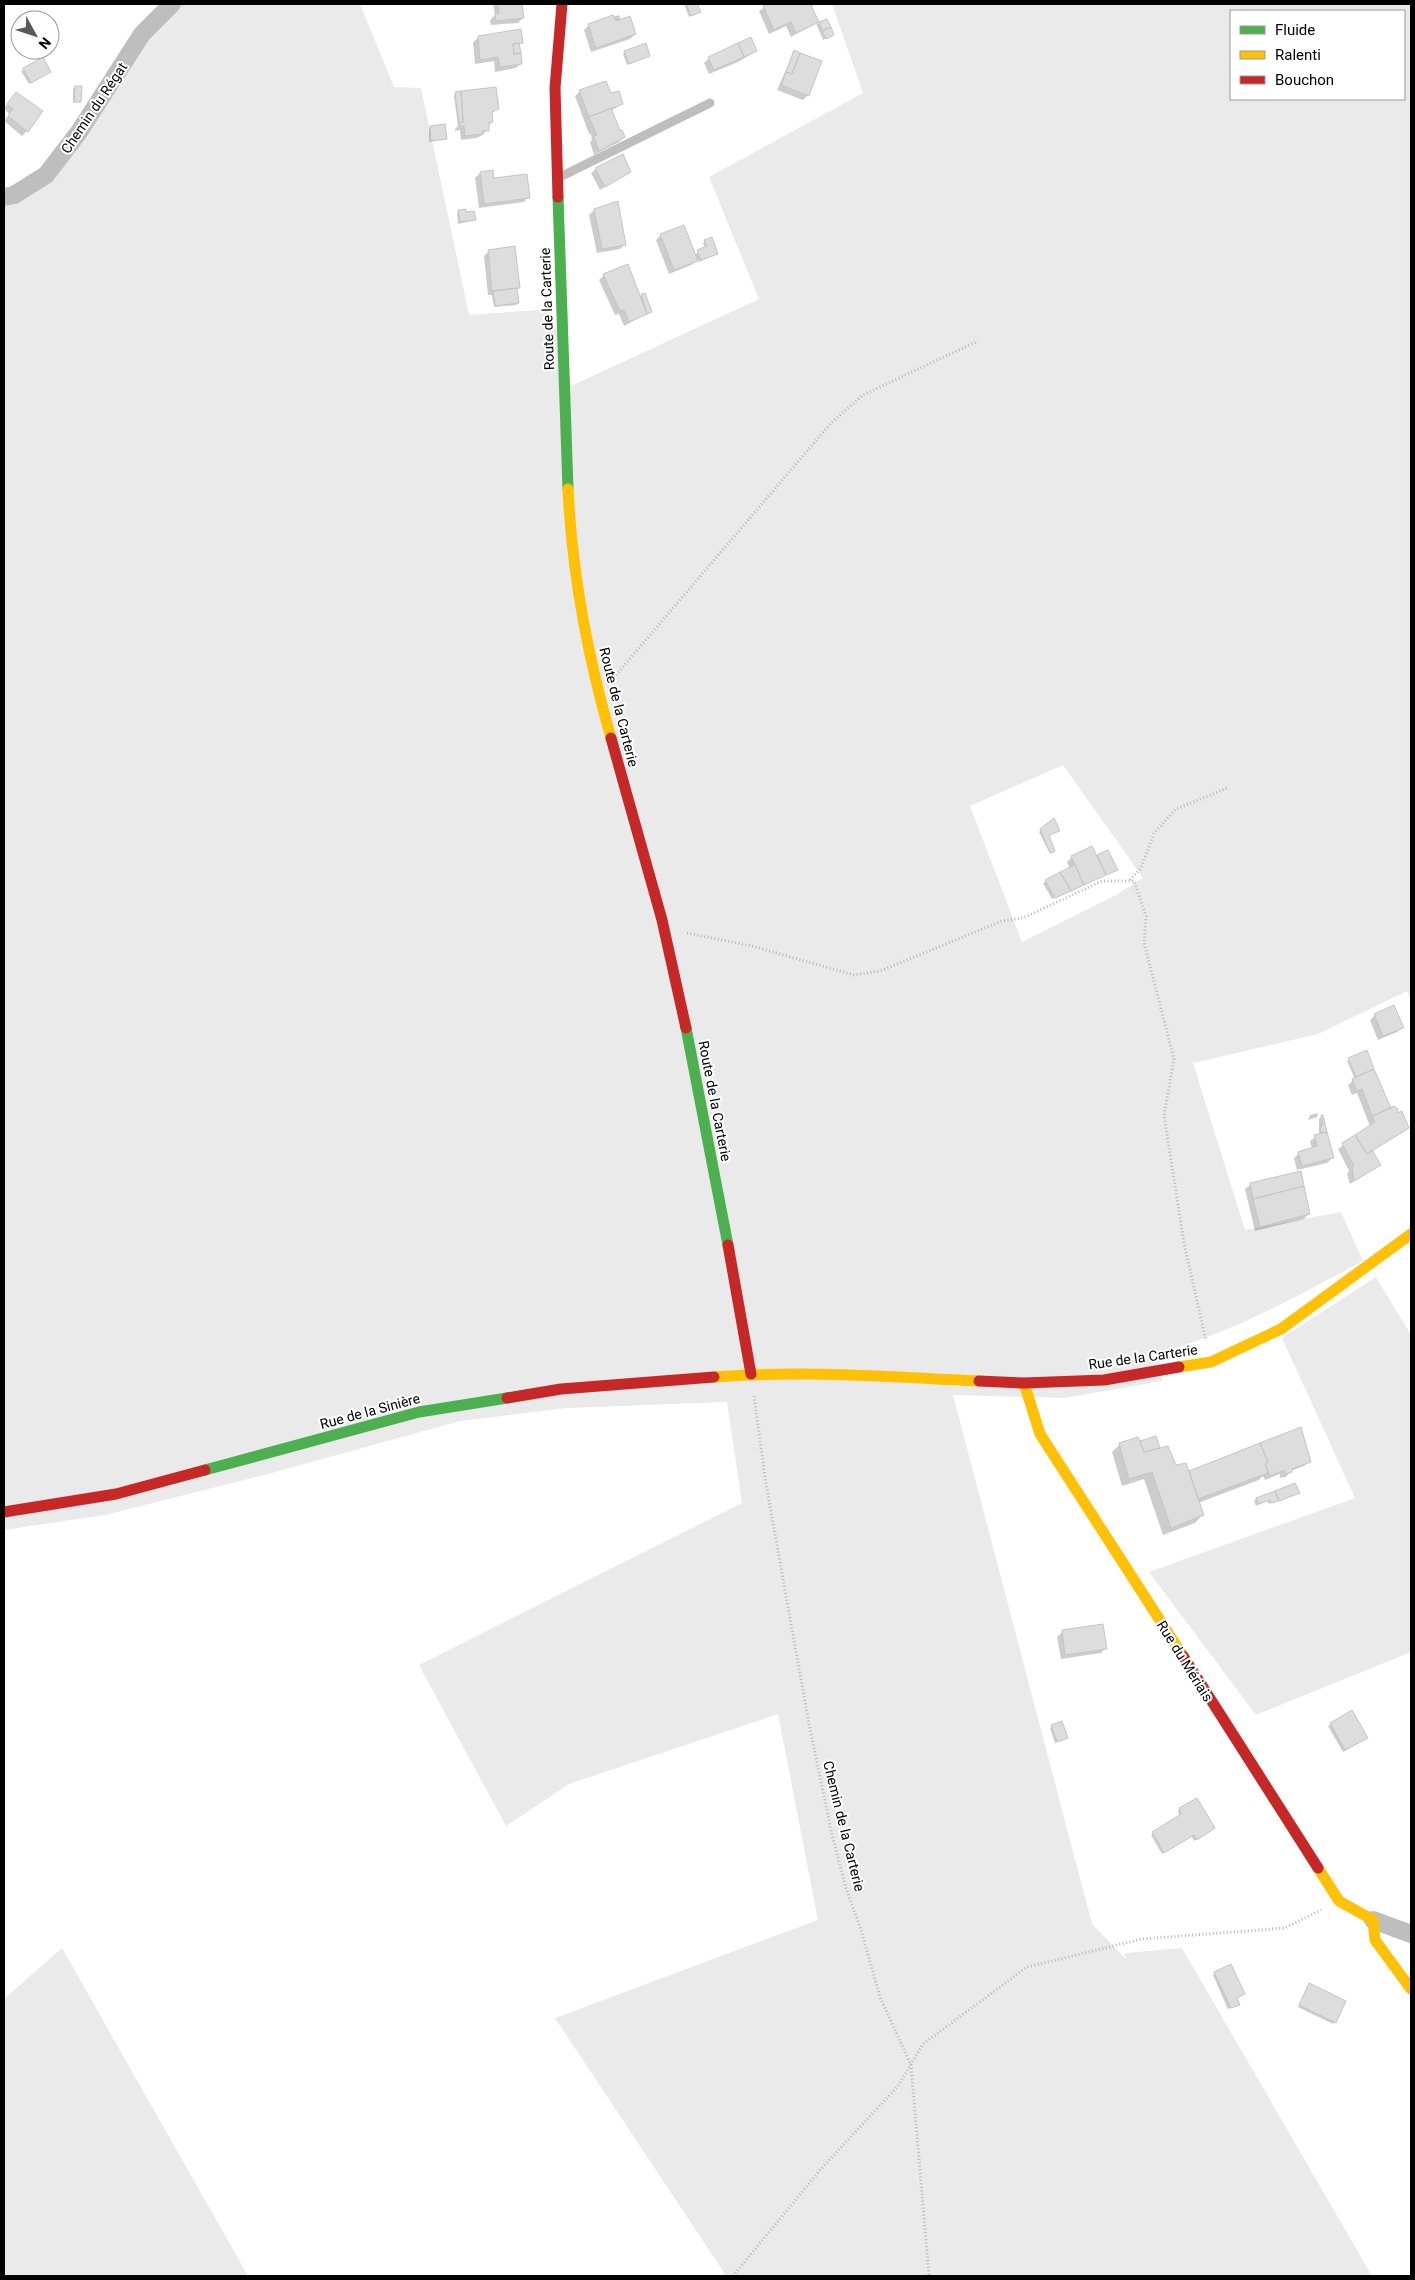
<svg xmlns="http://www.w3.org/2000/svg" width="1415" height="2280" font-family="Roboto,sans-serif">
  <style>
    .green { fill: #eaeaea; fill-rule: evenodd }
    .shadow { fill: #0003 }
    .building { fill: #ddd; stroke: #c5c5c5 }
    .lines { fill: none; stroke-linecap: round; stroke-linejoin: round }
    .path { stroke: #b8b8b8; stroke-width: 3; stroke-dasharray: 1 2.5; stroke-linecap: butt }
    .lane { stroke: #bebebe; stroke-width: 9 }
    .street { stroke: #bebebe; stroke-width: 18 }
    .fast { stroke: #4caf50; stroke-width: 11 }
    .slow { stroke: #ffc107; stroke-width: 11 }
    .jam { stroke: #c62828; stroke-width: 11 }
    .labels { text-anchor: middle; stroke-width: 4; stroke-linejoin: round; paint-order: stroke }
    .street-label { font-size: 14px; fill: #000; stroke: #fff }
  </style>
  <rect width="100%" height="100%" fill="#fff"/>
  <path class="green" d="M179 4H360L394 87 421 88 469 315 551 309 571 386 759 299 709 177 863 93 832 4H1411V1001L1407 991 1318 1034 1193 1063 1245 1230 1341 1212 1363 1261C1297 1296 1232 1333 1159 1353L1162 1381 1065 1398 953 1395 1092 1924 1126 1959 1130 1980 1125 1953 1182 1948 1372 2276H722L725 2274 555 2018 818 1920 778 1714 569 1784 506 1826 419 1665 742 1503 727 1402 567 1408 460 1421 268 1474 105 1515 4 1530V202L51 174 164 18ZM1231 11H1404V99H1231ZM1063 765 1143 878 1116 895 1022 942 970 806Z
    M1376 1277 1411 1335V1652L1256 1715 1149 1572 1355 1498 1282 1338Z
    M62 1948 248 2276H4V1999Z"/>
  <path class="shadow" d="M493 4H521L523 18 518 23 491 25 490 20 495 15Z
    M684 4H696L699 11 689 17Z
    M770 4H817L810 7 818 24 826 20 832 35 823 40 816 23 791 37 786 26 769 34 759 11Z
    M619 15 621 20 635 34 630 39 591 52 584 30 589 25Z
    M478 38 521 42 518 45 521 63 516 68 495 72 494 61 475 64 473 42Z
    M756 51 738 62 709 74 704 63 709 58Z
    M625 52 649 56 627 65 623 54Z
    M794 52 808 95 803 100 777 90Z
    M43 59 50 72 29 84 21 71Z
    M75 87 80 101 73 103V89Z
    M580 91 611 95 622 104 611 111 619 132 624 137 619 142 594 155 590 142 592 140 591 134H589L575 96Z
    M16 93 27 131 22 136 4 121 9 114 4 108Z
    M456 93 497 108 491 114 492 121 483 135 476 138 461 140 460 130 455 131V129L458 126 454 96Z
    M431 127 445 138 429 142V129Z
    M596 169 629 172 600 190 591 173Z
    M480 173 493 179 528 197 524 202 479 208 475 178Z
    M617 203 625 244 620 249 597 253 589 215 594 210Z
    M459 211 465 214 475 220 458 224 457 213Z
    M661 235 694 255 705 248 703 243 705 241 717 253 699 262 698 259 691 265 669 274 656 240Z
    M489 251 518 288 516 290 518 303 516 305 494 307 492 295H488L484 256Z
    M604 275 640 297 642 296 651 311 624 326 619 314 615 315 599 280Z
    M1041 830 1056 832 1048 836 1052 853 1050 854 1039 832Z
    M1107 852 1114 871 1052 899 1043 883 1070 869 1067 862 1072 857 1096 858Z
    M1375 1015 1402 1027 1397 1032 1378 1040 1370 1020Z
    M1366 1051 1390 1109 1408 1128 1371 1152 1380 1165 1350 1184 1347 1174 1349 1171 1338 1149 1370 1126 1357 1093 1352 1095 1348 1085 1355 1079 1347 1061Z
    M1318 1113 1317 1117 1308 1120 1310 1115Z
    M1322 1116 1332 1158 1327 1163 1297 1170 1294 1158 1299 1153 1312 1149 1310 1141 1319 1135V1119Z
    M1300 1172 1309 1214 1304 1219 1255 1231 1245 1189 1250 1185Z
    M1140 1442 1159 1449 1175 1467 1188 1472 1261 1444 1309 1461 1304 1466 1291 1471 1286 1477 1280 1478V1474L1265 1480 1263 1476 1259 1480 1198 1503 1202 1515 1195 1523 1163 1535 1144 1479 1122 1486 1112 1452 1119 1445Z
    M1298 1493 1269 1504 1267 1501 1256 1506 1254 1501 1256 1499Z
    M1062 1632 1105 1648 1101 1653 1061 1659 1057 1637Z
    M1352 1712 1364 1740 1343 1752 1328 1726Z
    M1052 1726 1067 1738 1055 1743 1050 1728Z
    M1180 1809 1212 1830 1194 1841 1191 1836 1162 1854 1151 1835 1180 1817 1178 1811Z
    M1215 1973 1236 1998 1239 2004 1237 2006 1228 2009 1213 1975Z
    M1309 1985 1344 2002 1333 2024 1298 2007Z"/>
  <path class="building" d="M498 4H522L524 18 496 21 495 14 499 13Z
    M686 4H697L701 12 691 16Z
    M767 4H814L811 5 819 22 796 33 791 22 774 30 763 6Z
    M613 15 616 21 630 16 636 34 596 48 588 24Z
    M827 19 831 27 822 31 819 22Z
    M831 27 834 35 826 39 822 31Z
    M521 29 523 43 513 44 514 54 521 53 522 64 500 67 498 57 480 60 478 36Z
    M751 37 757 51 744 57 738 43Z
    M519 43 521 53 514 54 513 44Z
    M646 43 650 56 629 64 624 51Z
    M738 43 744 57 714 70 708 57Z
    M794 50 800 53 792 74 786 72Z
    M800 53 822 61 809 96 781 85 786 72 792 74Z
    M43 57 51 72 31 83 23 68Z
    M606 81 611 93 619 91 623 104 589 117 579 90Z
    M75 86H82L81 102H74Z
    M496 87 499 109 492 112 493 122 489 123V131H482V134L465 136 464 126H460L459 123 463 122 461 91Z
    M461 91 463 122 459 123 455 92Z
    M16 92 43 111 28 132 8 116 13 109 7 104Z
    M611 108 620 130H622L625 137 599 151 594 136 597 135 589 117Z
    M445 124 447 139 431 141 430 126Z
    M623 154 631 172 605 187 595 168Z
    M493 170 494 178 527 174 530 198 484 204 480 172Z
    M618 201 626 245 602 249 594 209Z
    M466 209V212L474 211 476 220 460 222 458 210Z
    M684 225 698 261 674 270 660 234Z
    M712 237 718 254 701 260 697 250 707 246 704 240Z
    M515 246 520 288 492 291 488 250Z
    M628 264 647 314 629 322 624 310 620 311 603 274Z
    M517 288 519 303 495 306 493 291Z
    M645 293 652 312 647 314 641 294Z
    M1054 818 1060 831 1049 835 1055 851 1052 853 1049 850 1040 829Z
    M1092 846 1106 875 1084 885 1071 856Z
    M1108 850 1118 870 1106 875 1097 855Z
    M1075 865 1084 885 1071 891 1060 872Z
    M1060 872 1071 891 1055 898 1045 880Z
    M1394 1005 1404 1028 1383 1036 1374 1014Z
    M1367 1050 1374 1069 1356 1077 1348 1058Z
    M1374 1069 1391 1108 1372 1116 1362 1089 1357 1091 1352 1079Z
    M1394 1106 1398 1109 1397 1113 1402 1111 1409 1128 1367 1154 1355 1135 1375 1122 1372 1116Z
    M1321 1115H1323L1327 1132 1321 1133 1320 1127 1323 1126Z
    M1327 1132 1334 1158 1302 1166 1298 1152 1317 1146 1314 1135Z
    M1355 1135 1367 1154 1372 1150 1381 1165 1354 1181 1352 1167 1354 1166 1342 1143Z
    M1301 1171 1304 1186 1253 1199 1250 1183Z
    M1304 1186 1310 1214 1260 1227 1253 1199Z
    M1301 1427 1311 1462 1292 1469V1472L1285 1474 1284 1470 1270 1476 1265 1464 1268 1462 1260 1443Z
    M1156 1436 1160 1448 1144 1452 1140 1441Z
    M1138 1437 1144 1452 1168 1446 1176 1465 1186 1463 1204 1515 1171 1528 1152 1472 1129 1479 1119 1443Z
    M1260 1443 1268 1462 1265 1464 1268 1473 1198 1499 1189 1471Z
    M1295 1483 1300 1493 1279 1501 1275 1491Z
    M1275 1491 1279 1501 1271 1503 1270 1500 1258 1504 1256 1498Z
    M1103 1624 1107 1649 1065 1655 1062 1630Z
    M1352 1710 1368 1738 1345 1750 1330 1723Z
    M1062 1721 1068 1738 1057 1742 1051 1725Z
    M1197 1798 1215 1828 1197 1840 1194 1835 1164 1853 1152 1832 1181 1814 1179 1808Z
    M1231 1964 1245 1994 1237 1998 1240 2005 1231 2008 1214 1972Z
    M1309 1983 1346 2001 1336 2023 1299 2005Z"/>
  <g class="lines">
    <path class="path" d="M616 675 831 423 863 395 978 341
      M1130 880 1141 868 1154 833 1176 809 1227 788
      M687 933 752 946 854 975 880 971 1002 921 1023 918 1102 881H1134L1146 916 1144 943 1174 1059 1164 1115 1184 1243 1206 1341
      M754 1396 766 1484 809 1724 832 1835 846 1888 861 1930 880 1997 911 2065 929 2276
      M733 2276 821 2169 898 2086 923 2044 1027 1967 1142 1939 1285 1928 1321 1910"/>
    <path class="lane" d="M560 177 710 103"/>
    <path class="street" d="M4 197 14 195 46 175 79 132 142 34 172 4
      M1373 1920 1411 1934"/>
    <path class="fast" d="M558 197 568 489
      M686 1028 728 1245
      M205 1470 419 1412 507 1398"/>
    <path class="slow" d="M568 489C572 573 588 658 611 738
      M1179 1367 1211 1362 1281 1329 1411 1234
      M714 1377C802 1370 891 1377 979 1381
      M1024 1383 1040 1434 1183 1656
      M1318 1868 1339 1901 1373 1920 1375 1940 1411 1989"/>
    <path class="jam" d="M558 197 555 88 562 4
      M611 738 662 920 686 1028
      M728 1245 751 1374
      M979 1381 1024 1383 1104 1380 1179 1367
      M507 1398 561 1389 714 1377
      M4 1512 116 1494 205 1470
      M1183 1656 1318 1868"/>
  </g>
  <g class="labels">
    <g class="street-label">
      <text transform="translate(94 108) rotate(-56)" y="5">Chemin du Régat</text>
      <text transform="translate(547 309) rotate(-92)" y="5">Route de la Carterie</text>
      <text transform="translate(619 707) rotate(76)" y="5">Route de la Carterie</text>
      <text transform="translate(715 1101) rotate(79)" y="5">Route de la Carterie</text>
      <text transform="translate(1143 1357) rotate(-8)" y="5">Rue de la Carterie</text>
      <text transform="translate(370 1411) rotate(-15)" y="5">Rue de la Sinière</text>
      <text transform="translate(1185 1661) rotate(58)" y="5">Rue du Mériais</text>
      <text transform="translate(844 1826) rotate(76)" y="5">Chemin de la Carterie</text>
    </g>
  </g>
  <rect width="1415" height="2280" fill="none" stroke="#000000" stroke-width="10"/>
  <rect x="1230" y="10" width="175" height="90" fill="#ffffff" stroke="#999999"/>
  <rect x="1240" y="26" width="25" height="8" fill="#4caf50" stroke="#999999"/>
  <text x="1275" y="35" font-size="15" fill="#000000">Fluide</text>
  <rect x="1240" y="51" width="25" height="8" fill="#ffc107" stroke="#999999"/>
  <text x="1275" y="60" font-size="15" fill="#000000">Ralenti</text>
  <rect x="1240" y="76" width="25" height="8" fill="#c62828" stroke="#999999"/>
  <text x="1275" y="85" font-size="15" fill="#000000">Bouchon</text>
  <g transform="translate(35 35) rotate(130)"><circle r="24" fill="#ffffff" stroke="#999999"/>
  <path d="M0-4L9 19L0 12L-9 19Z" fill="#595959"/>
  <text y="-8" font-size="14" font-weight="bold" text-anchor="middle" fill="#000000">N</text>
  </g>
</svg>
